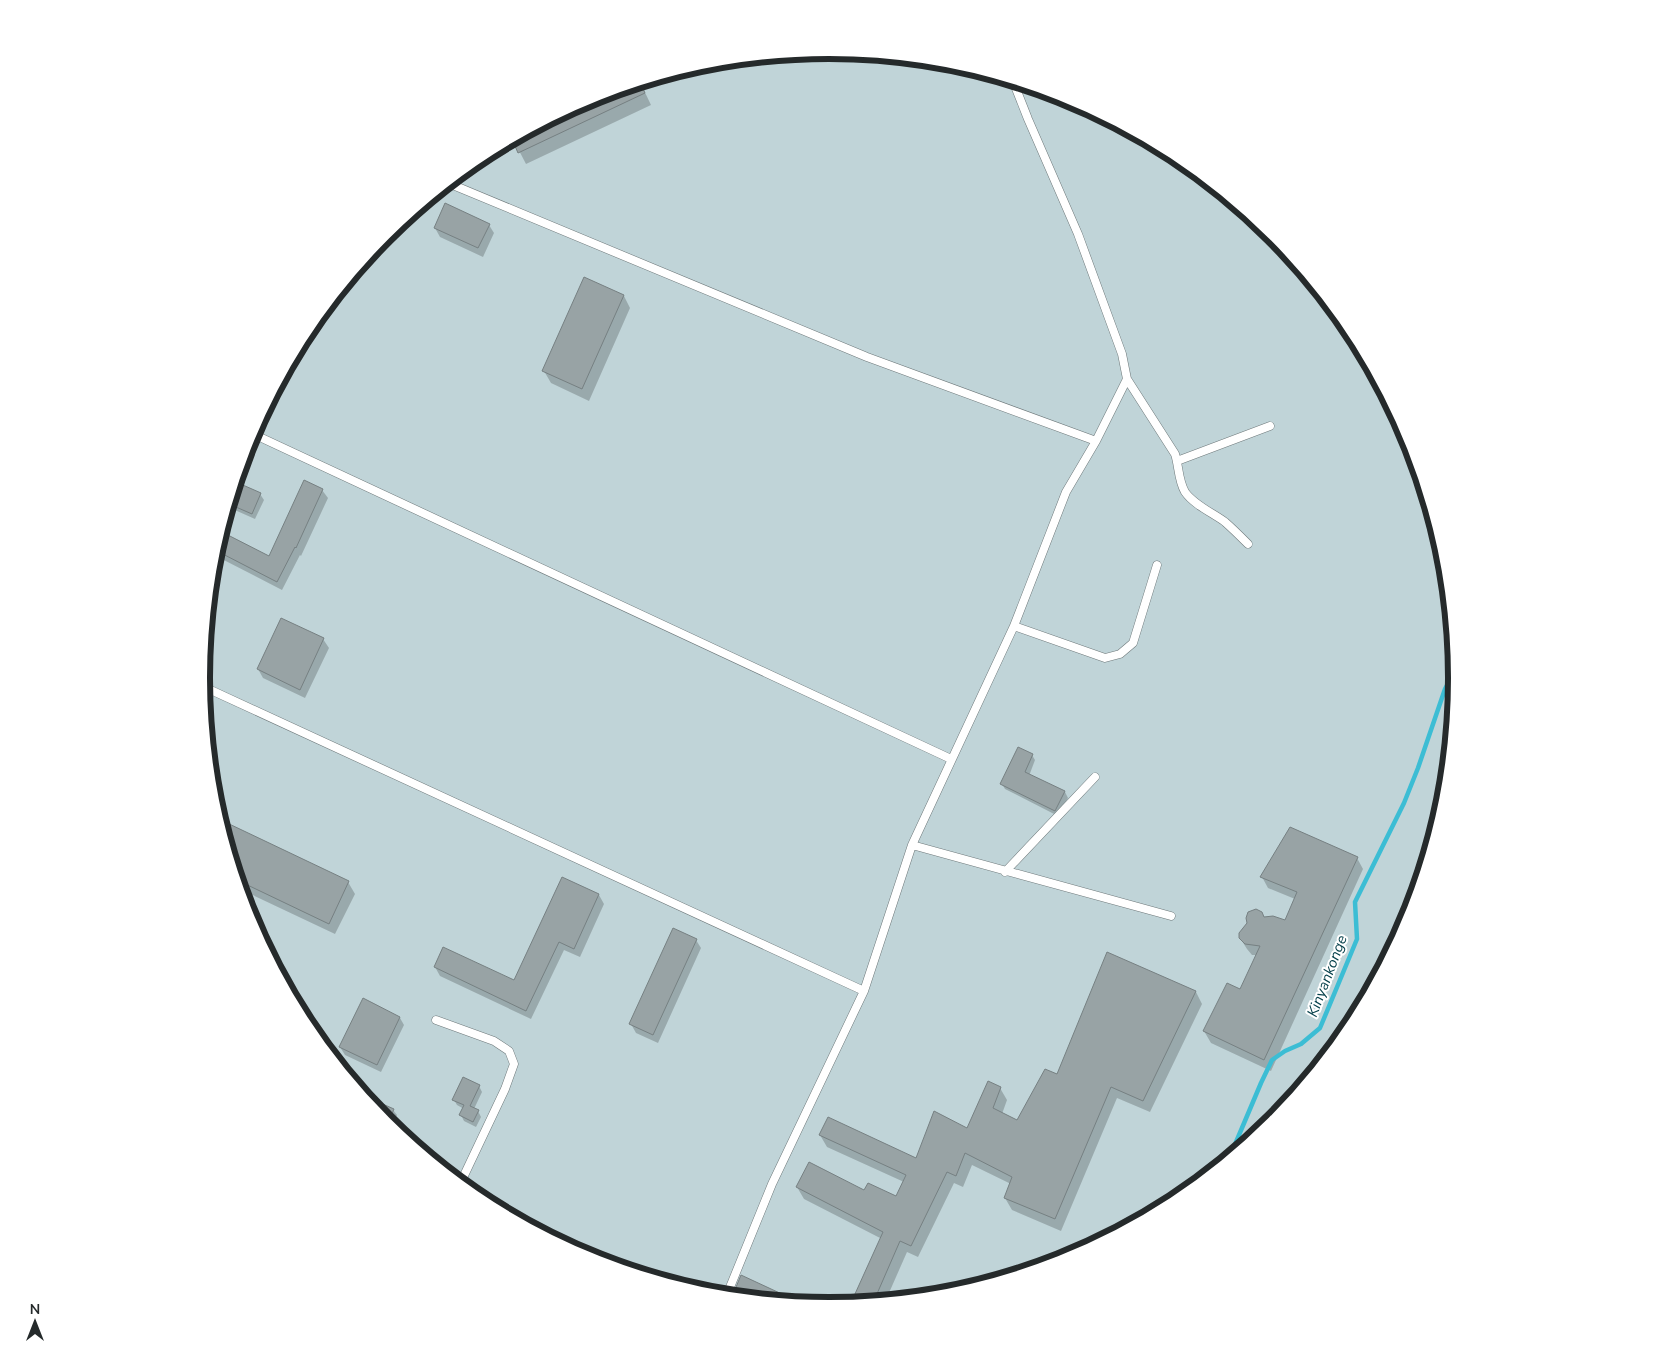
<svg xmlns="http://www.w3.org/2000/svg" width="1659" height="1357" font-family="'Nunito Sans',sans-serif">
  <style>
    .built { fill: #c0d4d8 }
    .shadow { fill: #0003 }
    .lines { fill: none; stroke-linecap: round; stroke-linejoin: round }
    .stream { stroke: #3cbdd4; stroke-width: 4.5 }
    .building { fill: #98a3a5; stroke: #768082 }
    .service-casing { stroke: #6e797b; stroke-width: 9 }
    .service { stroke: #fff; stroke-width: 8 }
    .labels { text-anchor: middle; stroke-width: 4; stroke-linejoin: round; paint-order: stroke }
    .water-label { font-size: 15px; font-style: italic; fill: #08424c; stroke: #fff }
    .rim { fill: none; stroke: #252a2b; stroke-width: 6 }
  </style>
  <rect width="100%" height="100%" fill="#d5e0e3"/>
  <path class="built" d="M203 678a626 626 0 1 1 1252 0a626 626 0 1 1-1252 0Z"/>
  <path class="shadow" d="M640 82 651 105 526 164 513 139 589 98Z
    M489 225 494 233 483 257 440 237 435 228Z
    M624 296 630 308 589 401 551 383 544 371Z
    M235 483 260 494 264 500 255 519 228 507Z
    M322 490 328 498 301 556 300 555 282 590 214 555 220 533 270 558Z
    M282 620 323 639 329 648 305 698 263 678 258 669Z
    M1032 755 1035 760 1029 776 1065 792 1068 798 1058 816 1005 789 1002 784Z
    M226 824 348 882 355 894 335 934 240 889 221 828 224 829Z
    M1357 858 1363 869 1271 1071 1211 1043 1204 1031 1241 990 1257 955H1252L1247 949 1240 938 1264 918 1286 922 1295 899 1268 888 1262 877Z
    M599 895 604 904 580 957 564 950 531 1019 440 976 435 967 514 982Z
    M696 940 701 948 658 1043 636 1033 631 1024Z
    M1108 954 1196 992 1202 1004 1150 1112 1117 1098 1061 1231 1012 1210 1005 1198 1011 1184 972 1165 963 1187 954 1183 918 1257 907 1252 885 1302 851 1305 882 1239 804 1199 797 1187 897 1198 904 1182 827 1147 820 1135 916 1159 967 1129 1000 1088 1007 1100 1002 1114 1018 1121 1057 1075Z
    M400 1018 404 1025 381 1072 345 1055 340 1047Z
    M479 1086 482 1092 474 1109 478 1111 481 1117 476 1127 464 1121 461 1115 464 1109 457 1105 454 1100Z
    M393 1110 397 1115 391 1128 385 1123Z"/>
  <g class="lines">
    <path class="stream" d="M1228 1161 1261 1083 1272 1060 1285 1051 1301 1044 1320 1028 1357 939 1355 902 1404 803 1418 768 1445 689 1457 666"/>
  </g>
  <path class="building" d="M640 82 645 93 518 153 512 139 589 98Z
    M445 203 490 224 478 248 434 228Z
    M584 277 624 295 582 389 542 371Z
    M304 480 323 489 296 548 295 547 277 582 215 550 220 531 269 556Z
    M236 482 261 493 252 514 229 504Z
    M281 618 324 638 300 690 257 669Z
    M1018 747 1033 754 1025 772 1065 791 1055 811 1000 784Z
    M225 822 349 881 329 924 237 880 222 830Z
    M1290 827 1358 857 1264 1060 1203 1031 1227 983 1240 989 1260 946 1245 944 1239 938V933L1247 923 1246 918 1248 912 1256 909 1262 912 1264 917 1273 916 1285 920 1297 892 1260 877Z
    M562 877 599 894 574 949 559 942 526 1011 434 967 443 947 514 980Z
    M673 928 697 939 653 1035 629 1024Z
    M1107 952 1196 991 1143 1101 1111 1087 1055 1219 1004 1198 1012 1177 965 1153 956 1176 947 1172 911 1246 900 1241 873 1303 850 1305 883 1232 796 1187 809 1162 864 1190 868 1183 896 1196 906 1175 819 1135 828 1117 916 1158 934 1111 967 1128 988 1081 1001 1087 993 1108 1017 1120 1045 1069 1057 1074Z
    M363 998 400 1017 377 1065 339 1047Z
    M463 1077 480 1085 470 1106 479 1110 473 1122 459 1115 464 1105 452 1100Z
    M362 1095 394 1109 387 1125 385 1123Z
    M741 1275 799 1302V1304L732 1297Z"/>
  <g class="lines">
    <defs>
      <path id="service" d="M448 183 867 357 1096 441
        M1127 379 1175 454C1179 466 1178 480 1185 492 1194 505 1213 513 1225 522 1233 529 1241 537 1248 544
        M251 433 951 759
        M1177 461 1270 426
        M1014 626 1105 658 1120 654 1133 643 1157 565
        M202 686 864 991
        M912 845 1171 916
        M1005 872 1095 777
        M436 1020 494 1041 509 1051 514 1064 505 1089 460 1184
        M726 1297 772 1184 864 991 912 845 1014 626 1066 492 1096 441 1127 379 1122 354 1078 234 1028 119 1013 81"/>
    </defs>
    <use href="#service" class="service-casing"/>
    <use href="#service" class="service"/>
  </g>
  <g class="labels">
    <g class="water-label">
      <text transform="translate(1327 976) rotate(-69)" y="5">Kinyankonge</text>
    </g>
  </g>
  <path d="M0 0H1659V1357H0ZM210 678a619 619 0 1 1 1238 0a619 619 0 1 1-1238 0Z" fill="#fff" fill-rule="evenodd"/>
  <path class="rim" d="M210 678a619 619 0 1 1 1238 0a619 619 0 1 1-1238 0Z"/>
  <g transform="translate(35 1322)" stroke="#ffffff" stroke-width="4" paint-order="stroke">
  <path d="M0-4L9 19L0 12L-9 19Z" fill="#252a2b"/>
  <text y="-8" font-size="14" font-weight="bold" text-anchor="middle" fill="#252a2b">N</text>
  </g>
</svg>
